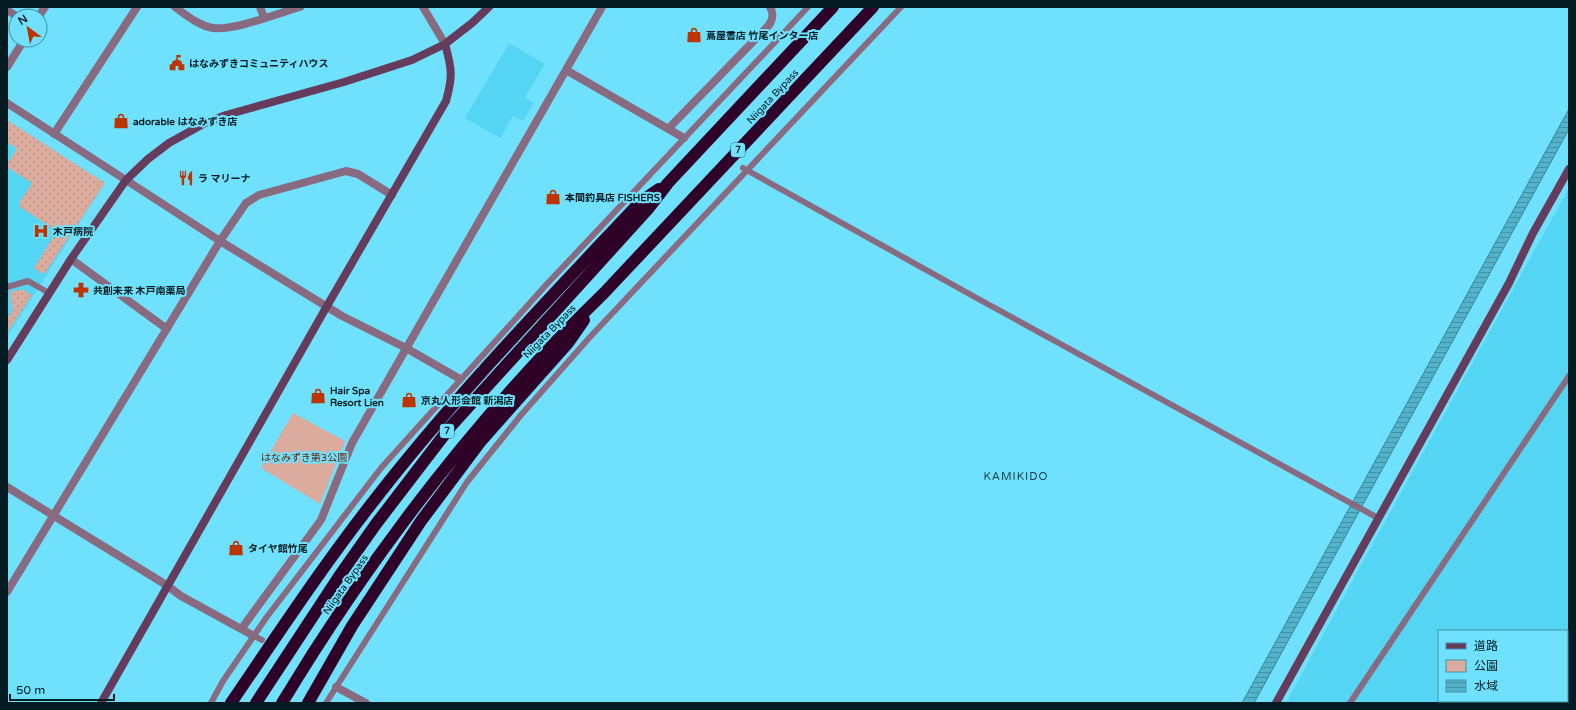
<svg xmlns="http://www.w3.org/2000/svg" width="1576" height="710" font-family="'Varela Round','Noto Sans JP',sans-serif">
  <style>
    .built { fill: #54d5f3; fill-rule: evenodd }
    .grass { fill: url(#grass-dots) }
    .green { fill: #dbab9e }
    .water { fill: url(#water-rules); stroke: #3a8598 }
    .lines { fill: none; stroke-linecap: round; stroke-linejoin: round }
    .lane { stroke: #896b81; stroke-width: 6 }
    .street { stroke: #896b81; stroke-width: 8 }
    .secondary { stroke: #663c5c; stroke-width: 8 }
    .highway { stroke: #2f0228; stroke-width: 12 }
    .labels { text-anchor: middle; stroke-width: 4; stroke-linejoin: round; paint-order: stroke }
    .shield { fill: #70e1fc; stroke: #245663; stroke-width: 1 }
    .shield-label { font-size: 9px; font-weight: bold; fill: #031b21 }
    .poi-label { font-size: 10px; font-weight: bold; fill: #031b21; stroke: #70e1fc; text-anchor: start }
    .street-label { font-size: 10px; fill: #031b21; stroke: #70e1fc }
    .park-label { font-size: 10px; fill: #721a00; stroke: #70e1fc }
    .neighbourhood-label { font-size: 11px; letter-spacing: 1px; fill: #173b44; stroke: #70e1fc }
  </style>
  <defs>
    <pattern id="grass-dots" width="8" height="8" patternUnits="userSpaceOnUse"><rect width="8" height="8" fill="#dbab9e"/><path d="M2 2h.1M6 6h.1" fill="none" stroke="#ba9388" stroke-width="1.8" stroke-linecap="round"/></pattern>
    <pattern id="water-rules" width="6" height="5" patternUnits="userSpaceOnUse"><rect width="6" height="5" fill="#52b3cb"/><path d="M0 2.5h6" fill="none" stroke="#4291a4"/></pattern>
  </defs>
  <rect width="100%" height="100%" fill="#70e1fc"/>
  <path class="built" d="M509 43 545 64 525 97 534 103 523 121 513 116 500 138 465 118Z
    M7 120 105 183 7 337Z
    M1569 188V703H1286L1354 578ZM1439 631H1567V701H1439Z"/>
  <path class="grass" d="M7 120 105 183 45 273H41L34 268 57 231 20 207V202L32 183 7 167V164L17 149 7 142Z
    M19 290H24L32 295 7 333V319L13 310 10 295 12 291Z"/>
  <path class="green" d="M293 413 345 441 320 504 261 468Z"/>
  <path class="water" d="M1569 109V129L1254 703H1242Z"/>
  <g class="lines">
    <path class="lane" d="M743 168 973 296 1378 518
      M7 287 28 281 49 293
      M254 636 262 640
      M211 703 223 681 266 618 381 468 546 285 808 7
      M326 703 467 482 521 415 590 337 901 7
      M1350 703 1569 376"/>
    <path class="street" d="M175 7C186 15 199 26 213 28 233 31 279 13 300 7
      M260 7 264 18
      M423 7 445 44
      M7 10 16 16
      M39 16 45 7
      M7 67 24 40
      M566 70 684 138
      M7 103 220 241 342 316 406 348 460 379
      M668 129 769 25C773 19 774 14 770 7
      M54 134 137 7
      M71 259 167 329
      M7 487 168 586 181 596 254 636
      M7 592 220 241 246 203 259 195 346 171 358 174 392 195
      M242 628 321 520 352 443 602 7
      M336 687 366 703"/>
    <path class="secondary" d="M7 360 71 259 126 180 148 159 169 143 205 123 226 115 344 82 412 60 445 44 472 23 489 7
      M101 703 327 306 446 101C453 76 452 69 445 44
      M1276 703 1509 283 1533 233 1569 169"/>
    <path class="highway" d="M231 703C278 634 324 564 376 498 457 394 549 299 640 202L659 189
      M256 703 340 575 376 524 451 426 648 209 668 183 833 7
      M282 703C372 554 479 414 604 293L873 7
      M308 703 352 626 421 521 481 441 568 343 584 320"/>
  </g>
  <defs>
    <symbol id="shop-bare" viewBox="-9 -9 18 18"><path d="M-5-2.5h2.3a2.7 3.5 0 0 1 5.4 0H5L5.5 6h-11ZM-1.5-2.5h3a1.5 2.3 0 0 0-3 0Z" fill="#bd3401" stroke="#70e1fc" stroke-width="2.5" paint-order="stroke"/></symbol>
    <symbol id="civic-bare" viewBox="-9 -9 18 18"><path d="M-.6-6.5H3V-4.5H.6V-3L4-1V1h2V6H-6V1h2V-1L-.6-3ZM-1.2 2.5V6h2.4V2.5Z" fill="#bd3401" stroke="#70e1fc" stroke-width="2.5" paint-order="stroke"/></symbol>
    <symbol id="restaurant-bare" viewBox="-9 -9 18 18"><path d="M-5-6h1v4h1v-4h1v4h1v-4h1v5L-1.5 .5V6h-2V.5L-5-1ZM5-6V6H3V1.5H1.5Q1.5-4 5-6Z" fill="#bd3401" stroke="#70e1fc" stroke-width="2.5" paint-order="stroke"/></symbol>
    <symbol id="hospital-bare" viewBox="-9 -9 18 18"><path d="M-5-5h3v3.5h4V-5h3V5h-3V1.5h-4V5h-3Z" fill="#bd3401" stroke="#70e1fc" stroke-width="2.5" paint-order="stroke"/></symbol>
    <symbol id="pharmacy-bare" viewBox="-9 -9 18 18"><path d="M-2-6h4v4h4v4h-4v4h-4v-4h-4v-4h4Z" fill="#bd3401" stroke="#70e1fc" stroke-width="2.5" paint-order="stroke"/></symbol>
  </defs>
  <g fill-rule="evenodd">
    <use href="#shop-bare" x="683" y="24" width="22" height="22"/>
    <use href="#civic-bare" x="166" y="52" width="22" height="22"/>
    <use href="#shop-bare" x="110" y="110" width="22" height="22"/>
    <use href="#restaurant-bare" x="175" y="167" width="22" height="22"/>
    <use href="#shop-bare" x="542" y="186" width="22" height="22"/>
    <use href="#hospital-bare" x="30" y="220" width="22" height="22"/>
    <use href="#pharmacy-bare" x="70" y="279" width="22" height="22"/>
    <use href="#shop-bare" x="307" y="385" width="22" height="22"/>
    <use href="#shop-bare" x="398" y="389" width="22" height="22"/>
    <use href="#shop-bare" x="225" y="537" width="22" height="22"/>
  </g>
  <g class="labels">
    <g class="shield">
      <rect x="731" y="143" width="14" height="14" rx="3"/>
      <rect x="440" y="424" width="14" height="14" rx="3"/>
    </g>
    <g class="shield-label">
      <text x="738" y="153">7</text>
      <text x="447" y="434">7</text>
    </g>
    <g class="poi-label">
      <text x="706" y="39">蔦屋書店 竹尾インター店</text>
      <text x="189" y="67">はなみずきコミュニティハウス</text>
      <text x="133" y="125">adorable はなみずき店</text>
      <text x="198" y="182">ラ マリーナ</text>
      <text x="565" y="201">本間釣具店 FISHERS</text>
      <text x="53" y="235">木戸病院</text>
      <text x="93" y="294">共創未来 木戸南薬局</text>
      <text x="330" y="394">Hair Spa<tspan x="330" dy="12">Resort Lien</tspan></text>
      <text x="421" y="404">京丸人形会館 新潟店</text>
      <text x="248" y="552">タイヤ館竹尾</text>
    </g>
    <g class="street-label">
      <text transform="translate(772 96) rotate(-47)" y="4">Niigata Bypass</text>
      <text transform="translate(549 331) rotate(-46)" y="4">Niigata Bypass</text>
      <text transform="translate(345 584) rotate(-55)" y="4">Niigata Bypass</text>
    </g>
    <g class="park-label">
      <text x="304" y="461">はなみずき第3公園</text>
    </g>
    <g class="neighbourhood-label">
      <text x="1016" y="480">KAMIKIDO</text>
    </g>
  </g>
  <rect width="1576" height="710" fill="none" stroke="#031b21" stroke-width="16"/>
  <rect x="1438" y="630" width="130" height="72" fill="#70e1fc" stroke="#4492a4"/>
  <rect x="1446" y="643" width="20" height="6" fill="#663c5c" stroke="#4492a4"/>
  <text x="1474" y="650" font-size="12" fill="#031b21">道路</text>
  <rect x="1446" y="660" width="20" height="12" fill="#dbab9e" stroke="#4492a4"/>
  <text x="1474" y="670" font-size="12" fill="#031b21">公園</text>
  <rect x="1446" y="680" width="20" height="12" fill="url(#water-rules)" stroke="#4492a4"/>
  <text x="1474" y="690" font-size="12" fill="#031b21">水域</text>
  <g transform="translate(28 28) rotate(328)"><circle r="19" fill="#70e1fc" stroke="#4492a4"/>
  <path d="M0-3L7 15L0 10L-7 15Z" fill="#bd3401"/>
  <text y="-6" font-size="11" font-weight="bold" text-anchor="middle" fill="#031b21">N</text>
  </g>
  <path d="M10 694v6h104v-6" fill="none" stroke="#031b21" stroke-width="2"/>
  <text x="16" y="694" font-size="12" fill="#031b21" stroke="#70e1fc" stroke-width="3" paint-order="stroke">50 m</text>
</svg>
